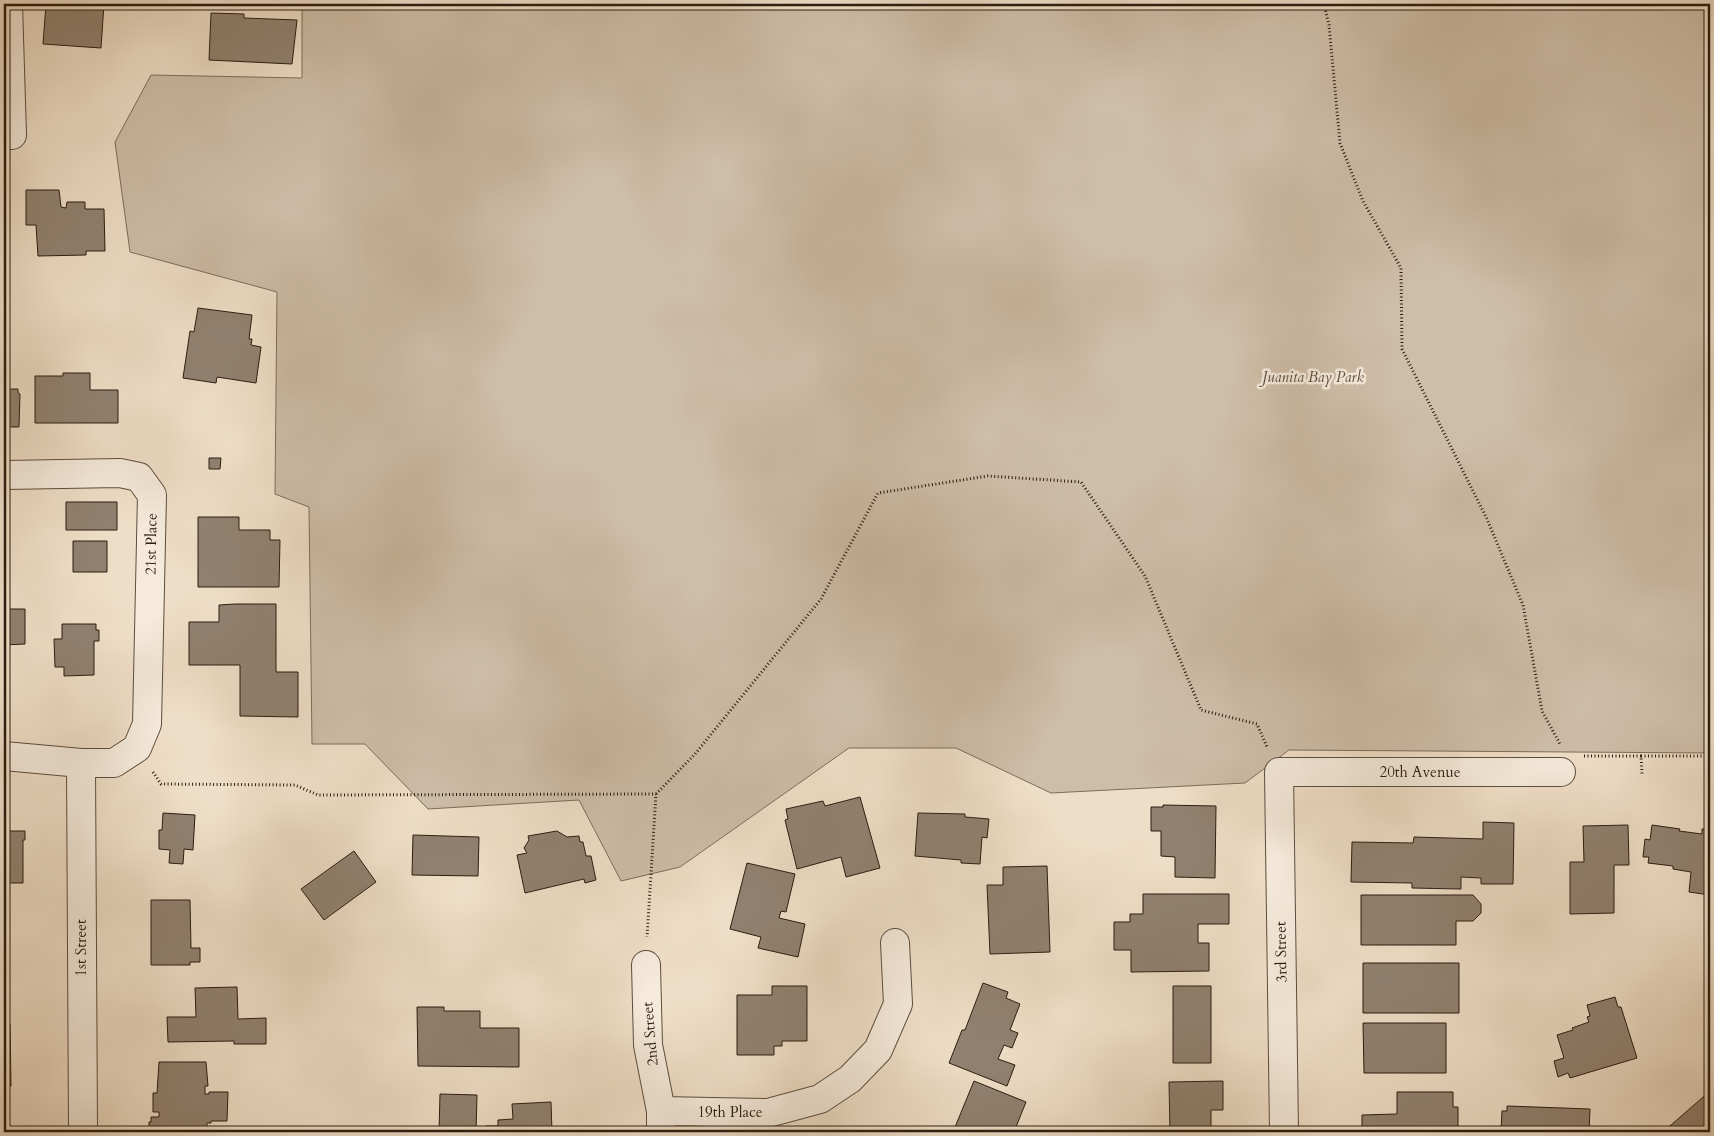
<svg xmlns="http://www.w3.org/2000/svg" width="1714" height="1136" font-family="Cardo,serif">
  <style>
    .green { fill: #cebda8; stroke: #7c6d5c }
    .building { fill: #918170; stroke: #2b1d11 }
    .lines { fill: none; stroke-linecap: round; stroke-linejoin: round }
    .street-casing { stroke: #5c4d3e; stroke-width: 30 }
    .path { stroke: #2b1d11; stroke-width: 3; stroke-dasharray: 1 2.5; stroke-linecap: butt }
    .street { stroke: #f5eadb; stroke-width: 28 }
    .labels { text-anchor: middle; stroke-width: 5; stroke-linejoin: round; paint-order: stroke }
    .park-label { font-size: 15px; font-style: italic; fill: #5c4d3e; stroke: #f5eadb }
    .street-label { font-size: 15px; fill: #2b1d11; stroke: #f5eadb }
  </style>
  <rect width="100%" height="100%" fill="#efdec7"/>
  <filter id="stains"><feTurbulence type="fractalNoise" baseFrequency=".004" numOctaves="4"/><feColorMatrix values="0 0 0 0 .2 0 0 0 0 .09 0 0 0 0 .02 0 0 0 .5 -.17"/></filter>
  <radialGradient id="worn" r=".72"><stop offset=".6" stop-color="#630" stop-opacity="0"/><stop offset="1" stop-color="#630" stop-opacity=".3"/></radialGradient>
  <path class="green" d="M302 4H1710V753L1289 750 1245 783 1051 793 956 748H849L680 867 621 881 579 800 428 809 365 744H312L309 507 275 494 277 292 130 252 115 142 151 75 302 78Z"/>
  <path class="building" d="M46 4H104L101 48 43 44Z
    M211 13 244 14V18L297 20 292 64 209 60Z
    M26 190H59L61 207 66 208 67 202H85V209H104L105 251H86V255L38 256 36 225H26Z
    M7 203 5 230H4V204Z
    M198 308 252 315 249 339H252L251 345 261 347 256 383 217 377 216 383 183 378 190 331 194 332Z
    M63 373H90V390H118V423H35V376H63Z
    M6 389H18V393L20 394 19 427H4V393H6Z
    M209 458H221L220 469H209Z
    M66 502H117V530H66Z
    M198 517H239V530H270V540H280L279 587H198Z
    M73 541H107V572H73Z
    M235 604H276V672H298V717L240 716V665H189V622H219V605Z
    M4 609H25V644L4 645Z
    M62 624H96V630H99V641H94V675L64 676V667H55L54 639H62Z
    M860 797 880 868 846 877 841 857 797 869 785 820 788 819 786 809 823 801 825 806Z
    M1163 805 1216 806 1215 878 1175 877V857L1161 856V831H1151V807H1163Z
    M1708 812 1710 813V895L1689 892 1691 872 1673 869V866L1648 863 1649 857H1643L1645 839 1650 840 1652 825 1680 829 1679 831 1702 834V829H1706Z
    M163 813 195 815 193 850 184 849 183 864 169 863 170 850 159 849V830H162Z
    M918 813 965 814V817L989 819 987 838 982 837 980 864 961 863V860L915 856Z
    M1483 822 1514 823 1513 884H1481V878L1461 877V889L1412 888V883L1351 882 1352 842 1413 843 1414 837 1483 839Z
    M1628 825 1629 865H1614V913L1570 914V862H1584L1583 826Z
    M4 831H25V840H23V883H4Z
    M557 831 567 837 579 836 580 842H583L586 856H591L596 880 585 883 584 879 525 893 517 855 527 853 524 848 529 840 528 836Z
    M413 835 479 837 478 876 412 875Z
    M354 851 376 882 324 920 301 889Z
    M747 863 795 874 786 912 781 911 779 918 805 924 798 957 758 948 761 937 730 929Z
    M1047 866 1050 952 990 954 987 885H1003V867Z
    M1143 894H1229V924H1198V943H1209V971L1131 972V950H1114V922H1130V914H1143Z
    M1361 895H1473L1481 904V913L1473 921H1456V945H1361Z
    M151 900H190L191 948H200V962H190V965H151Z
    M1363 963H1459V1013H1363Z
    M1710 973V996L1706 974Z
    M983 983 1008 992 1006 998 1020 1004 1010 1030 1018 1033 1012 1048 1004 1045 998 1059 1015 1065 1007 1086 949 1063 962 1030H965Z
    M772 986H807V1041H782V1046H774V1055H737V995H772Z
    M1173 986H1211V1063H1173Z
    M237 987 238 1019 266 1018V1044H234V1041L168 1042 167 1017H196L195 988Z
    M1615 997 1618 1007H1621L1637 1058 1570 1078 1568 1073 1558 1077 1554 1061 1564 1058 1557 1035 1573 1030 1572 1028 1589 1022 1587 1017 1590 1016 1587 1005Z
    M417 1007H444V1011H480V1028H519V1067L418 1066Z
    M1363 1023H1446V1073H1364Z
    M4 1024H10L11 1086H4Z
    M159 1062H206L208 1086H205V1094H209V1092H228L227 1121H211V1123H207V1132H149V1122H151V1117H159V1112H153V1093H157Z
    M974 1081 1026 1102 1014 1132 1004 1131V1132H953Z
    M1223 1081V1110H1211V1132H1170L1169 1082Z
    M1710 1091V1132H1663Z
    M1397 1092H1453V1107H1458V1132H1360V1127H1362V1115L1397 1114Z
    M440 1094 477 1095 476 1132H439Z
    M551 1102 552 1132H486V1126H498V1120L513 1119 512 1104Z
    M1507 1106 1590 1109 1589 1132H1501L1502 1111H1507Z"/>
  <g class="lines">
    <defs>
      <path id="street" d="M4 135H12L8 4
        M4 475 120 473 139 477 152 495 147 724 137 748 114 763H81L4 756
        M81 763 83 1132
        M646 965 648 1045 661 1111V1132
        M661 1111 768 1113 820 1099 850 1079 878 1050 898 1004 895 943
        M1284 1132 1279 772H1561"/>
    </defs>
    <use href="#street" class="street-casing"/>
    <path class="path" d="M1324 4 1329 25 1340 143 1363 201 1401 268 1402 349 1487 519 1523 605 1542 711 1560 744
      M1584 756H1641L1642 774
      M1641 756H1710
      M153 772 161 784 295 785 318 795 656 794 647 937
      M656 794 695 754 821 599 878 493 988 476 1081 482 1145 576 1201 710 1257 724 1267 747"/>
    <use href="#street" class="street"/>
  </g>
  <g class="labels">
    <g class="park-label">
      <text x="1313" y="382">Juanita Bay Park</text>
    </g>
    <g class="street-label">
      <text transform="translate(151 544) rotate(-89)" y="5">21st Place</text>
      <text x="1420" y="777">20th Avenue</text>
      <text transform="translate(81 948) rotate(-90)" y="5">1st Street</text>
      <text transform="translate(1281 952) rotate(-91)" y="5">3rd Street</text>
      <text transform="translate(650 1034) rotate(-95)" y="5">2nd Street</text>
      <text x="730" y="1117">19th Place</text>
    </g>
  </g>
  <rect width="1714" height="1136" fill="none" stroke="#efdec7" stroke-width="20"/>
  <rect x="5" y="5" width="1704" height="1126" fill="none" stroke="#2b1d11" stroke-width="2.5"/>
  <rect x="10" y="10" width="1694" height="1116" fill="none" stroke="#2b1d11"/>
  <rect width="100%" height="100%" filter="url(#stains)"/>
  <rect width="100%" height="100%" fill="url(#worn)"/>
</svg>
